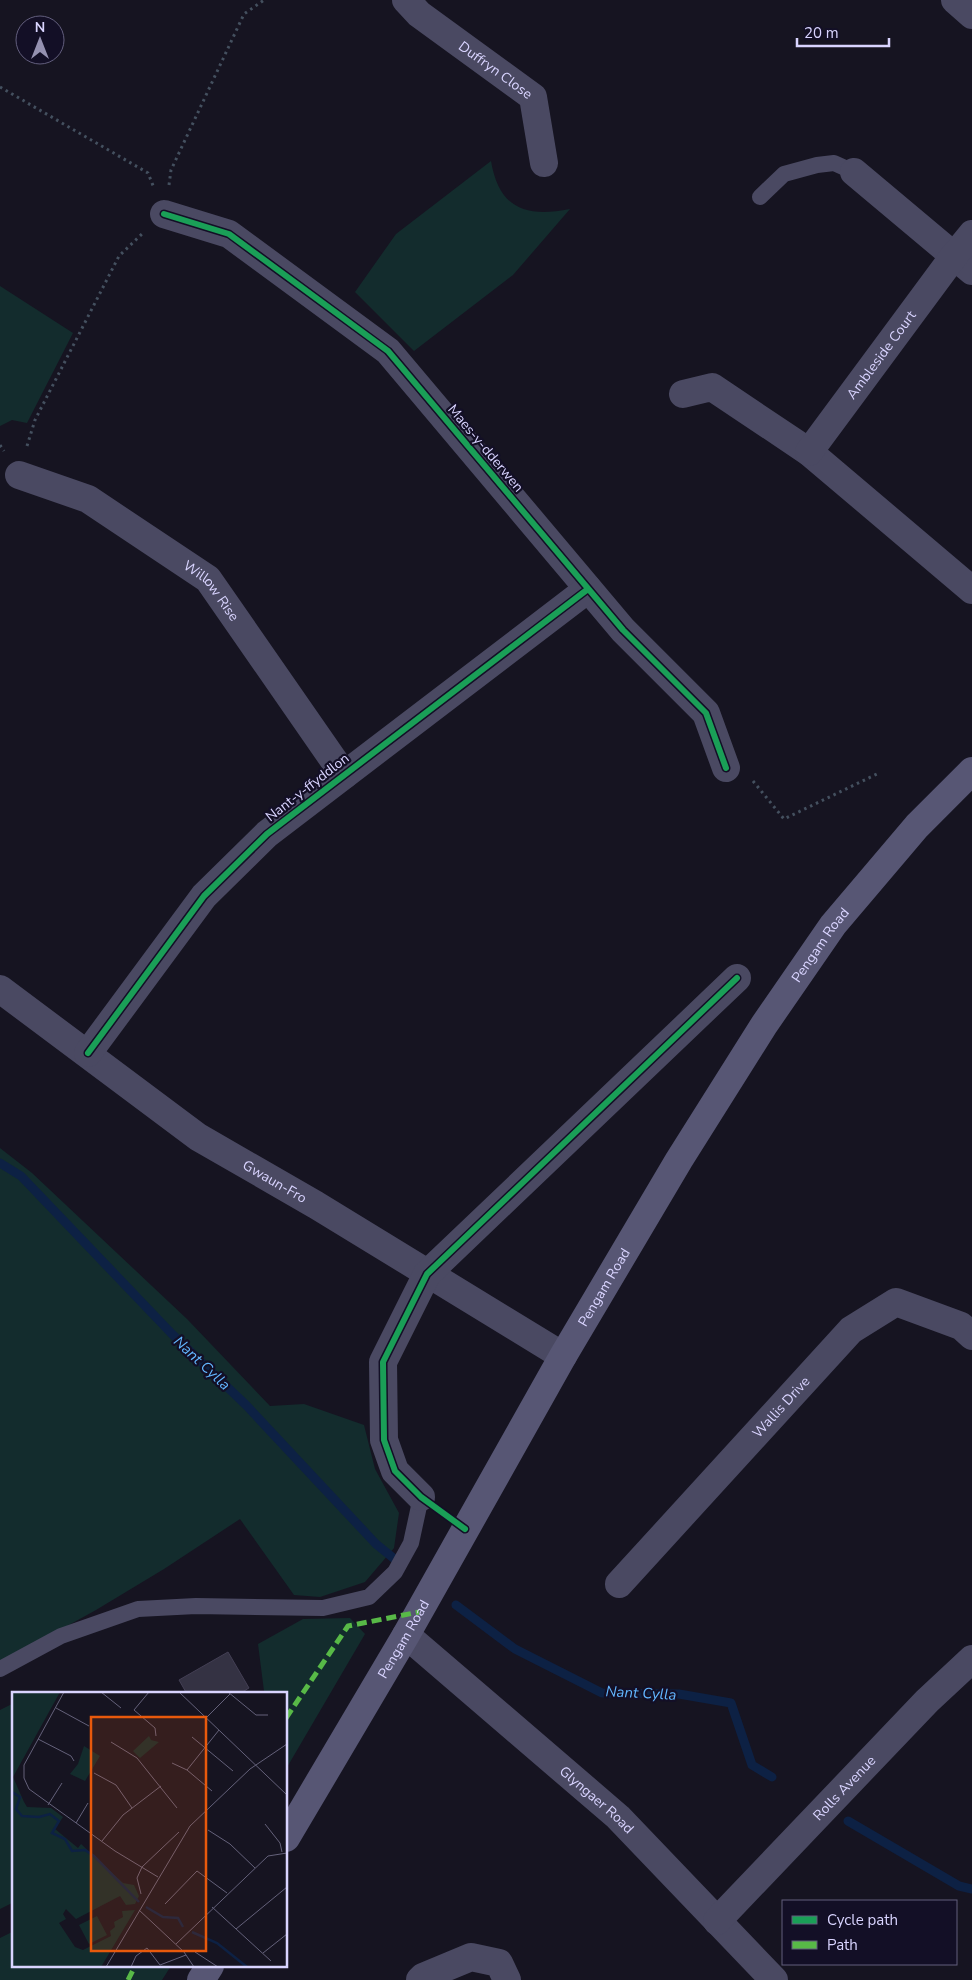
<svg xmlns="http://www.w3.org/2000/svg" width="972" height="1980" font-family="'Nunito Sans',sans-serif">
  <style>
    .green { fill: #132c2d }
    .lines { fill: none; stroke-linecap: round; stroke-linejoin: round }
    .stream { stroke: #0d2144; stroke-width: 9 }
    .building { fill: #343243; stroke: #433f54 }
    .path { stroke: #44505f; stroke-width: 3; stroke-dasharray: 2.5 4; stroke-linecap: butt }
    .service { stroke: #4a4962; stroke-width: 16 }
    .minor { stroke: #4a4962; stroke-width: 28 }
    .secondary { stroke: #575674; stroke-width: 28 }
    .quiet { stroke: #58b947; stroke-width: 5; stroke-dasharray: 10 5; stroke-linecap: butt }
    .cycleway-casing { stroke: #130f26; stroke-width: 9 }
    .cycleway { stroke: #1a9f57; stroke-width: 6 }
    .labels { text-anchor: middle; stroke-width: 4.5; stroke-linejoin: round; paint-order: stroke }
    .street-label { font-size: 14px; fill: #d9d4ff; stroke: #130f26 }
    .water-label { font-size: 15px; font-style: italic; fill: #62b6ff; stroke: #130f26 }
    .inset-river { fill: none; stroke: #0d2144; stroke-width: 2.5 }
    .inset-road { fill: none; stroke: #64617a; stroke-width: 1 }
    .view { fill: #e8590c; fill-opacity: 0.15; stroke: #e8590c; stroke-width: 2.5 }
    .inset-edge { fill: none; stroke: #d9d4ff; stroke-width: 2.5 }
  </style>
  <rect width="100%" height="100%" fill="#161421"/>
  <path class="green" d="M491 161C499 208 525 218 570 209L513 275 414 351 355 292 396 234Z
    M0 286 73 333 27 423 12 420 0 426Z
    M0 1148 32 1173 187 1319 270 1406 304 1404 364 1425 375 1469 399 1513 394 1548 365 1582 320 1597 294 1595 240 1519 164 1569 96 1610 0 1663Z
    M350 1618 365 1634 286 1769V1694H260L264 1691 258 1644 303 1619Z
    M14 1703V1902L0 1909V1710Z
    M14 1931V1966H171L162 1980H0V1938Z"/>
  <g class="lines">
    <path class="stream" d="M0 1163 21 1176 172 1334 246 1405 376 1544 402 1565
      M456 1605 515 1649 602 1693 679 1694 731 1703 752 1765 772 1777
      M848 1821 959 1886 972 1889"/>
  </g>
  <path class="building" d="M228 1652 249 1688 239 1694H187L179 1680Z"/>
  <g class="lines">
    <path class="path" d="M0 87 148 173 154 188
      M169 185 171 170 244 14 264 0
      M0 445 4 451
      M27 446 35 420 119 256 142 234
      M753 781 784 819 879 773"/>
    <path class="service" d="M760 197 784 174 817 165 834 163 854 172
      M0 1669 61 1636 138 1609 196 1606 323 1608 369 1597 395 1572 411 1543 421 1497"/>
    <g class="minor">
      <path id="s1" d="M406 0 419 14 533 97 544 163"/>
      <path d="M955 0 972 15"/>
      <path d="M854 172 972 271"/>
      <path d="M164 214 229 234 388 351 623 630 706 713 726 768"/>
      <path d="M683 394 712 387 809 452 972 590"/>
      <path id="s2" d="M809 452 954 256 972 234"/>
      <path id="s3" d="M19 475 88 499 208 579 344 775"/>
      <path id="s4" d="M0 989 198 1137 316 1205 563 1356"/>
      <path d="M88 1053 204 896 267 834 588 589"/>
      <path d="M421 1497 395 1471 384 1440 383 1362 427 1274 737 978"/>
      <path id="s5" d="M619 1584 851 1330 896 1302 961 1326 972 1336"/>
      <path id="s6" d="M406 1635 618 1817 774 1980"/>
      <path id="s7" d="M717 1921 927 1701 972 1659"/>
      <path d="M420 1980 423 1977 471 1957 499 1963 507 1980"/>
    </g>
    <g class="secondary">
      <path id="s8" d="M286 1838 406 1635 563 1356 679 1160 764 1025 833 925 917 826 972 771"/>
      <path d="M201 1980 210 1966"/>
    </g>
    <path class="quiet" d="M286 1718 348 1626 419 1612
      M128 1980 135 1966"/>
    <defs>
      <path id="cycleway" d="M164 214 229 234 388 351 623 630 706 713 726 768
        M88 1053 204 896 267 834 588 589
        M465 1529 421 1497 395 1471 384 1440 383 1362 427 1274 737 978"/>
    </defs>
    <use href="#cycleway" class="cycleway-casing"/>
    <use href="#cycleway" class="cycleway"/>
  </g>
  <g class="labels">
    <g class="street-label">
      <text dy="5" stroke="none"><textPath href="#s1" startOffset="114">Duffryn Close</textPath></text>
      <text dy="5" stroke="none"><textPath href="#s2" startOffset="121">Ambleside Court</textPath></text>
      <text transform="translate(486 448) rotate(50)" y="5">Maes-y-dderwen</text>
      <text dy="5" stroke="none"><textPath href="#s3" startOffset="228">Willow Rise</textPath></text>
      <text transform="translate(307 787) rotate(-38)" y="5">Nant-y-ffyddlon</text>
      <text dy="5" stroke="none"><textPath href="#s8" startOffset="1041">Pengam Road</textPath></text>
      <text dy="5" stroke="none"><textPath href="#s4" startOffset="336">Gwaun-Fro</textPath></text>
      <text dy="5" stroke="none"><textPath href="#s8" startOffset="636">Pengam Road</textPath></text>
      <text dy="5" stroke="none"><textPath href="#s5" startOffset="240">Wallis Drive</textPath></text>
      <text dy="5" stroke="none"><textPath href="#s8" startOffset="231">Pengam Road</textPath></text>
      <text dy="5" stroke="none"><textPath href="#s7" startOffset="184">Rolls Avenue</textPath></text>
      <text dy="5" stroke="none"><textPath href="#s6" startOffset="252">Glyngaer Road</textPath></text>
    </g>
    <g class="water-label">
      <text transform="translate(202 1363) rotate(43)" y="5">Nant Cylla</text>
      <text transform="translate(641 1693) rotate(3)" y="5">Nant Cylla</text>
    </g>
  </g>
  <g transform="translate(12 1692)">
    <rect width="275" height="275" fill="#161421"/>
    <path d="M0 0H48L1 85 12 110 15 115 39 116 51 125 43 137 66 156 69 152 111 191 122 193 127 204 123 212 114 213 108 204 64 227 54 217 51 222 54 227 47 231 63 255 71 258 99 244 98 239 103 235 102 230 111 225 110 219 123 218 89 275H0ZM137 44 139 48 147 50 128 66 121 59ZM72 54 88 64 73 89 58 82 66 72ZM85 224 95 243 77 252 67 233Z" fill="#132c2d"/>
    <path class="inset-river" d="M0 100 8 105 4 117 10 124 27 125 38 122 47 129 40 141 53 147 60 159 73 158 82 164 127 210M134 215 151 225 166 226 171 235M180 240 205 251 235 275"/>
    <path class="inset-road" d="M52 0 12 73V86L17 97 103 159 146 185M89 0 109 16M137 0 122 18 143 36 144 44M167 0 275 103M216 0 244 23H256M44 16 77 34M194 26 218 2M180 45 221 79M26 47 59 64 62 69M99 50 125 66 165 116M160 71 175 78 200 99M175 78 207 38M82 81 104 93 120 116M36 113 50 91M64 131 76 111M253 132 268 151 270 160M196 138 218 152 243 176M90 149 111 123 149 94M129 202 125 186 130 175 167 140M153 212 185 179 215 201M200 215 259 269M127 218 172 260 182 275M224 237 275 195M164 252 256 164 275 161M183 260 206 275M251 261 275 242M94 275 178 134 238 77 275 52M119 275 124 264 135 256 148 273 174 263"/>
    <path class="view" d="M79 25H194V259H79Z"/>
    <rect width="275" height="275" class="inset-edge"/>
  </g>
  <rect x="782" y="1900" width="175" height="65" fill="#130f26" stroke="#625e7d"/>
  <rect x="792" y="1916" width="25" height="8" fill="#1a9f57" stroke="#625e7d"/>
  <text x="827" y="1925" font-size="15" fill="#d9d4ff">Cycle path</text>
  <rect x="792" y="1941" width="25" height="8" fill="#58b947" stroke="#625e7d"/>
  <text x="827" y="1950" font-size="15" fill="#d9d4ff">Path</text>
  <g transform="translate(40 40)"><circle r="24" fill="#130f26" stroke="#625e7d"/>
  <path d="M0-4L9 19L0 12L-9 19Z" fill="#9591b1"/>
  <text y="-8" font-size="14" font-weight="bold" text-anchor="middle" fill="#d9d4ff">N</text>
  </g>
  <path d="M797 38v8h92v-8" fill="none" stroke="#d9d4ff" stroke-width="2.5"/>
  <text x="804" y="38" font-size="15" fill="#d9d4ff" stroke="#130f26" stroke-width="4" paint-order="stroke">20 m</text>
</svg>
